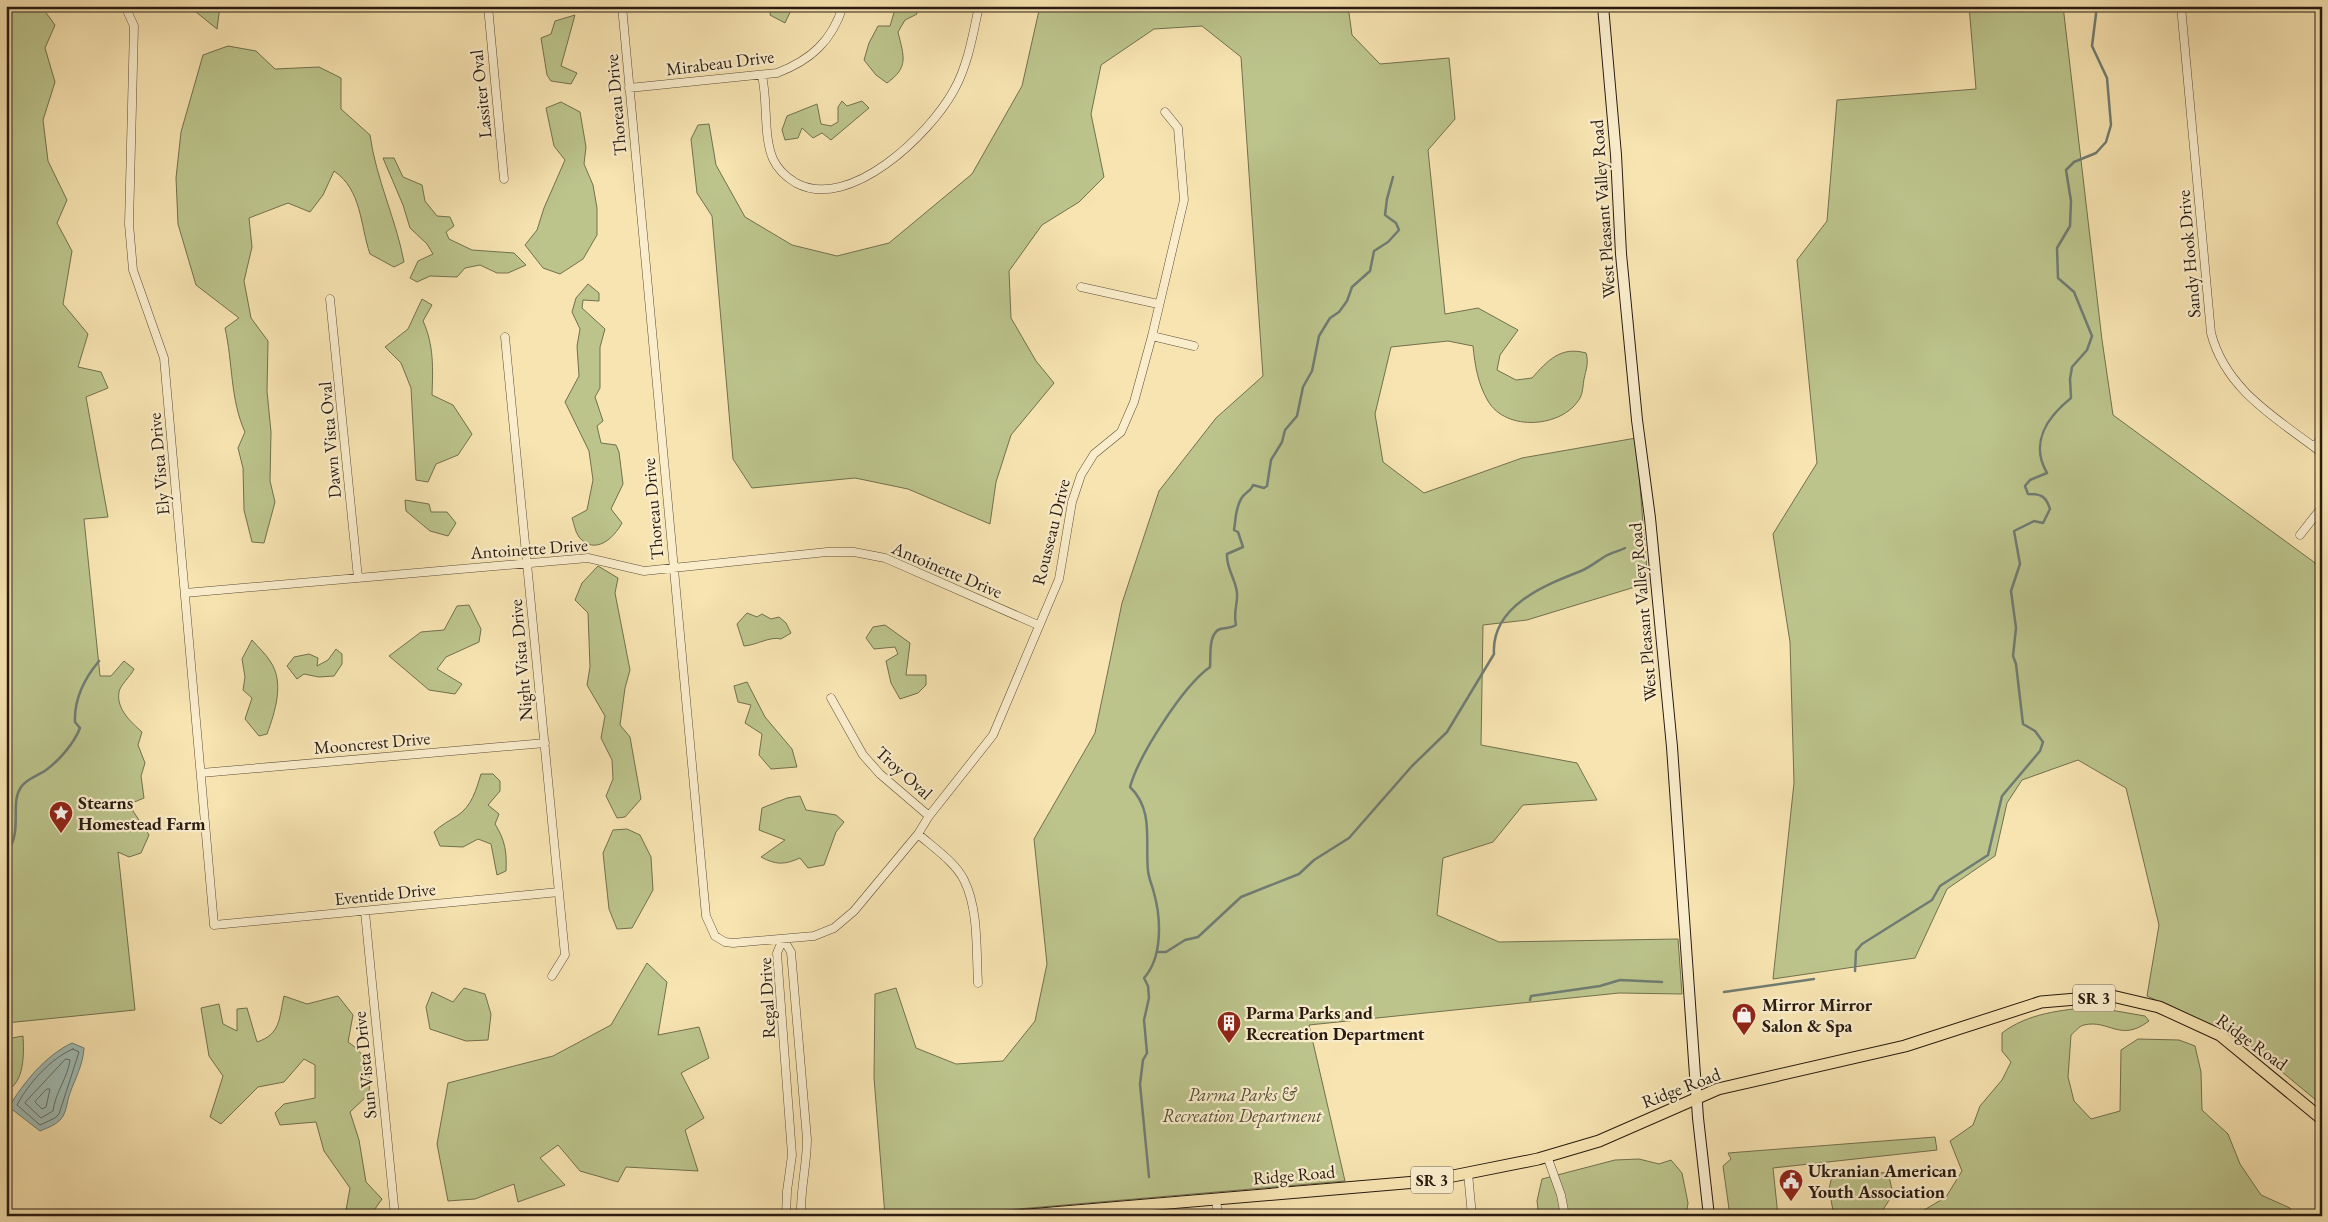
<svg xmlns="http://www.w3.org/2000/svg" width="2328" height="1222" font-family="'EB Garamond',serif">
  <style>
    .green { fill: #bcc48c; stroke: #72704e }
    .water { fill: #a0bcb5; stroke: #707c73 }
    .lines { fill: none; stroke-linecap: round; stroke-linejoin: round }
    .shore { stroke: #646c63; stroke-width: 1 }
    .stream { stroke: #707c73; stroke-width: 2.5 }
    .minor-casing { stroke: #5c4d39; stroke-width: 9 }
    .secondary-casing { stroke: #281b11; stroke-width: 12 }
    .primary-casing { stroke: #281b11; stroke-width: 13 }
    .minor { stroke: #faedcc; stroke-width: 8 }
    .secondary { stroke: #faedcc; stroke-width: 10 }
    .primary { stroke: #f7e4b1; stroke-width: 11 }
    .labels { text-anchor: middle; stroke-width: 4.5; stroke-linejoin: round; paint-order: stroke }
    .shield { fill: #faedcc; stroke: #675a49; stroke-width: 1 }
    .shield-label { font-size: 16px; font-weight: bold; fill: #281b11 }
    .street-label { font-size: 18px; fill: #281b11; stroke: #faedcc }
    .poi-label { font-size: 18px; font-weight: bold; fill: #281b11; stroke: #faedcc; text-anchor: start }
    .park-label { font-size: 18px; font-style: italic; fill: #544e36; stroke: #faedcc }
  </style>
  <rect width="100%" height="100%" fill="#f7e4b1"/>
  <filter id="stains"><feTurbulence type="fractalNoise" baseFrequency=".004" numOctaves="4"/><feColorMatrix values="0 0 0 0 .2 0 0 0 0 .09 0 0 0 0 .02 0 0 0 .5 -.17"/></filter>
  <radialGradient id="worn" r=".72"><stop offset=".6" stop-color="#630" stop-opacity="0"/><stop offset="1" stop-color="#630" stop-opacity=".3"/></radialGradient>
  <path class="green" d="M6 6H46L44 10 55 25 45 48 55 82 43 120 48 161 67 200 57 223 72 251 63 304 88 334 78 367 101 372 108 388 86 397 108 517 84 519 100 676H111L124 661 134 669C131 676 120 685 119 692 116 709 131 722 142 732L138 745 145 763 141 776 144 798 132 803 133 811 149 835 141 853 129 857 118 852 135 1010 6 1023Z
    M195 6H220L217 29 196 12Z
    M771 6H793L785 23 770 15Z
    M896 6H915L917 14 905 20 898 32C904 57 909 67 887 83L876 75 864 60 869 43 878 26H890Z
    M1040 6H1348L1352 35 1380 64 1449 58 1455 119 1428 150 1445 314 1478 308 1518 330 1500 355 1497 370 1516 380 1532 378C1548 360 1561 346 1586 353 1589 362 1586 370 1584 379 1583 384 1583 393 1580 398 1563 428 1506 432 1488 401 1478 384 1475 366 1473 346L1448 341 1391 347 1375 414 1383 462 1424 493 1522 458 1636 438 1648 583 1527 620 1483 625 1481 745 1577 763 1597 800 1523 805 1493 842 1443 858 1437 915 1499 942 1678 939 1682 994 1619 993 1309 1025 1345 1181 936 1216H885L874 1078 875 994 896 988 916 1048 956 1064 1003 1061 1035 1021 1047 964 1034 839 1095 733 1122 603 1159 491 1216 418 1263 376 1241 57 1202 26 1154 29 1101 65 1091 114 1104 177 1079 202 1042 225 1009 271 1011 318 1036 361 1054 383 1011 435 996 482 990 524 908 489 855 478 752 488 733 459 712 216 697 193 691 139 698 125 709 124 716 165 745 217 792 245 837 256 889 243 972 174 1022 86Z
    M1969 6H2063L2102 340 2113 415 2322 568V1105L2247 1043 2147 996 2159 925 2126 788 2078 760 2022 780 2007 803 1995 856 1947 889 1915 958 1773 979 1794 783 1790 642 1773 534 1817 463 1797 260 1827 221 1837 100 1976 89Z
    M575 15 561 66 577 73 571 84 551 81 547 75 541 38 551 34 555 21Z
    M228 46 256 51 275 69 319 67 341 78V109L370 135C376 179 396 219 404 262L394 267 370 254C360 225 362 190 334 171L323 195 310 212 288 203 249 218 252 247 244 281 251 318 268 341 267 391 271 432 270 481 275 502 264 543 252 542 244 510 243 468 238 448 245 432C230 399 233 363 225 328L239 318 196 285 178 224 176 178 181 132 203 55Z
    M842 101 847 106 862 101 869 108 831 140 822 133 813 138 802 128 798 138 785 140 782 130 787 116 817 104 821 124 831 126 838 122V107Z
    M561 102 580 112 586 147 584 164 593 185 597 208V235L583 259 560 274 543 268 525 245 537 230 544 208 565 160 554 146 546 108Z
    M383 158H394L403 177 422 185 425 201 437 216 450 217 454 226 446 232 449 239 472 250 514 253 526 265 508 273H497L480 265 465 268 457 277 430 276 417 282 410 278 418 261 433 254 427 244 410 228 403 205Z
    M588 284 599 293V301L583 300 582 308 605 329 600 347V388L595 397 603 421 597 426 601 443 616 445 619 452 623 484 611 509 622 523C614 538 595 556 579 537 575 532 574 523 572 518L587 510 593 480 589 451 565 402 579 376 577 346 580 329 572 312 576 298Z
    M422 299 432 305 423 321C434 345 433 369 432 395L453 405 472 434 458 455 436 464 428 482 416 480 411 388 401 363 385 347 408 329Z
    M405 500 429 504 431 512H447L456 523 448 536 430 531 406 511Z
    M598 566 618 578 615 593 630 670 625 688 620 725 630 737 641 799 625 817 617 818 606 796 613 779 612 760 601 738 605 716 587 685 590 667 588 613 575 600 582 583Z
    M469 605 481 629 479 642 446 657 437 669 462 684 455 694 429 690 389 656 421 632 444 630 457 606Z
    M747 613 757 617 762 614 771 619 779 617 786 623 791 633 781 639C770 636 757 645 744 646L737 624Z
    M885 625 910 643 906 675H926V685L918 693 900 699 891 683 886 661 898 654 895 647 874 649 866 638 873 627Z
    M252 640C258 647 265 653 270 661 285 682 275 712 267 734L259 736 245 719 252 698 243 690 245 677 242 659Z
    M336 649 342 654V664L334 676 319 677 304 674 297 679 287 666 294 657 309 654 318 658 317 666 328 660Z
    M747 682 765 717 792 749 797 767 771 769 759 755 762 734 745 723 751 705 738 702 734 686Z
    M481 774H493L500 781V791L488 805 499 814 495 824C505 840 507 852 506 871L497 875 491 844 478 839 463 847 440 846 434 832C441 825 449 821 457 816 472 806 476 790 481 774Z
    M800 796 806 810 836 815 844 822 836 832 824 865 808 868 800 858C784 865 776 865 761 857L785 840 759 830 762 808 787 798Z
    M627 829 640 835 651 857 653 890 632 928 617 929 609 909 603 853 613 830Z
    M647 963 667 982 658 1035 699 1027 709 1058 681 1073 704 1118 685 1130 698 1171 626 1167 618 1182 580 1171 558 1145 540 1158 565 1185 518 1202 514 1184 475 1199 448 1201 437 1144 448 1083 553 1056 611 1025Z
    M464 988 485 994 491 1014 488 1040 466 1041 430 1029 426 1007 432 992 453 1002Z
    M284 996 307 1004 338 996 353 1015 348 1042C369 1056 371 1071 369 1094L350 1112 359 1140 366 1182 382 1199 372 1213 346 1210 350 1188 324 1151 316 1122 280 1125 275 1113 284 1104 315 1098V1065L304 1059 284 1082 258 1087 221 1124 210 1117 223 1076 209 1056 201 1008 219 1004 223 1024 237 1031V1009L247 1008 257 1042C281 1034 279 1018 284 996Z
    M2093 1007 2145 1016 2149 1021C2120 1043 2109 1019 2084 1025 2079 1026 2075 1032 2071 1035L2068 1077 2074 1101 2091 1119 2120 1111 2121 1050 2138 1039 2179 1040 2195 1046 2201 1072 2202 1110 2228 1134 2240 1164 2261 1195 2290 1208 2295 1216H1914L1946 1197 1962 1171 1950 1141 1973 1125 1980 1106 2002 1080 2011 1062 2002 1051V1033C2028 1013 2062 1010 2093 1007Z
    M23 1036C24 1052 25 1083 6 1091V1039Z
    M1935 1137 1937 1150 1773 1168 1778 1216H1730L1723 1166 1731 1159 1728 1153Z
    M1639 1159 1659 1164 1671 1160 1682 1173 1688 1203 1686 1216H1539L1537 1201 1542 1179 1615 1160Z
    M1888 1172 1893 1194 1879 1216H1834L1829 1189 1832 1176 1844 1175 1851 1177Z"/>
  <path class="water" d="M72 1043 84 1048C83 1065 75 1079 70 1093 67 1100 67 1110 63 1116 59 1124 47 1128 40 1131L9 1107C23 1083 46 1055 72 1043Z"/>
  <g class="lines">
    <path class="shore" d="M73 1049 79 1052 59 1114 55 1118 40 1125 17 1105C28 1084 51 1058 73 1049Z
      M66 1059 70 1060C68 1077 55 1093 53 1111L41 1118 25 1103Z
      M47 1089H50L46 1107 42 1109 35 1102Z"/>
    <path class="stream" d="M6 854C24 831 9 805 21 787 27 778 38 776 46 770 60 760 74 743 80 728L75 722C74 698 84 679 99 661
      M6 928V933
      M1157 952H1166L1185 940 1198 937 1241 897 1299 874 1314 860 1349 838 1412 766 1447 732 1494 654C1491 606 1545 585 1581 571 1590 567 1596 562 1604 557 1610 553 1619 551 1625 548
      M1855 971 1856 951 1862 944 1932 900 1940 886 1988 855 2002 796 2040 751 2043 742 2035 731 2023 724 2016 664 2013 656 2016 628 2011 591 2020 564 2014 531 2034 521 2043 523 2050 509C2046 496 2041 494 2028 494L2025 486 2030 480 2047 473C2030 444 2046 418 2071 398L2070 379 2072 367 2087 350 2092 336 2074 292 2058 278 2057 248 2070 226 2071 201 2066 170 2074 162 2096 153 2106 142 2111 125 2107 78 2092 46 2097 6
      M1724 992 1814 979
      M1530 1000 1531 996 1600 986 1620 980 1662 982
      M1149 1177 1140 1084 1143 1060 1147 1053 1144 1020 1149 998 1148 986 1144 978C1163 957 1161 918 1154 893 1152 885 1149 879 1148 871 1145 841 1154 810 1130 787 1139 755 1183 686 1210 667 1211 655 1208 634 1220 629 1226 627 1230 629 1236 625 1233 611 1238 604 1237 593 1236 580 1226 568 1227 554L1243 547 1238 532 1234 530C1236 519 1235 509 1241 499 1244 492 1251 492 1253 485L1264 488 1267 486 1271 460 1282 442 1285 430 1297 416 1303 387 1312 371 1319 336 1330 318 1339 312 1347 301 1352 287 1370 271 1374 251 1388 242 1399 230 1396 223 1385 215 1387 199 1393 177"/>
    <defs>
      <path id="minor" d="M125 6 134 26 129 224 133 270 164 358 214 925 559 892
        M488 6 504 179
        M622 6 706 916 715 936 725 942 733 943 814 936 834 928 854 911 918 834 929 816 993 735 1059 579 1072 502 1081 475 1094 454 1121 432 1134 402 1152 336 1184 200 1178 128 1165 112
        M2181 6 2211 333C2226 391 2278 419 2322 453
        M762 76C768 101 763 136 773 159 778 170 786 177 796 183 850 212 930 134 954 90 968 65 973 34 979 6
        M629 88 777 73C811 60 832 41 843 6
        M1081 287 1158 304
        M330 299 358 578
        M1152 336 1194 346
        M505 337 565 955 552 976
        M2314 447 2322 437
        M2300 535 2322 507
        M185 593 588 558 644 571 827 552H854L885 558 1038 625
        M831 698 863 755 880 774 929 816
        M201 773 545 743
        M918 834C934 848 955 862 964 880 979 910 976 951 978 983
        M365 912 395 1216
        M783 939 791 952 807 1139C807 1165 800 1190 801 1216
        M783 939 777 953 792 1155 787 1191 786 1216
        M1547 1156 1561 1195 1565 1216
        M1468 1173 1472 1216
        M1216 1199 1218 1216"/>
      <path id="secondary" d="M1603 6 1616 155 1621 254 1637 420 1650 518 1672 747 1698 1118 1709 1216"/>
      <path id="primary" d="M1015 1216 1428 1181 1538 1159 1599 1141 1718 1089 1905 1046 2041 1002 2112 996 2159 1007 2220 1035 2322 1119"/>
    </defs>
    <use href="#minor" class="minor-casing"/>
    <use href="#secondary" class="secondary-casing"/>
    <use href="#primary" class="primary-casing"/>
    <use href="#minor" class="minor"/>
    <use href="#secondary" class="secondary"/>
    <use href="#primary" class="primary"/>
  </g>
  <defs>
    <symbol id="sight-pin" viewBox="-11 -11 22 30"><path d="M0 17L-7.5 6A9.5 9.5 0 1 1 7.5 6Z" fill="#8f2418" stroke="#faedcc"/><path d="M0-6L1.8-2.2L6-1.7L2.9 1.2L3.7 5.4L0 3.3L-3.7 5.4L-2.9 1.2L-6-1.7L-1.8-2.2Z" fill="#fff"/></symbol>
    <symbol id="shop-pin" viewBox="-11 -11 22 30"><path d="M0 17L-7.5 6A9.5 9.5 0 1 1 7.5 6Z" fill="#8f2418" stroke="#faedcc"/><path d="M-5-2.5h2.3a2.7 3.5 0 0 1 5.4 0H5L5.5 6h-11ZM-1.5-2.5h3a1.5 2.3 0 0 0-3 0Z" fill="#fff"/></symbol>
    <symbol id="building-pin" viewBox="-11 -11 22 30"><path d="M0 17L-7.5 6A9.5 9.5 0 1 1 7.5 6Z" fill="#8f2418" stroke="#faedcc"/><path d="M-4-6H4V6H1V3H-1V6H-4ZM-2.5-4.3h1.7v1.8h-1.7ZM.8-4.3h1.7v1.8H.8ZM-2.5-1h1.7V.8h-1.7ZM.8-1h1.7V.8H.8Z" fill="#fff"/></symbol>
    <symbol id="civic-pin" viewBox="-11 -11 22 30"><path d="M0 17L-7.5 6A9.5 9.5 0 1 1 7.5 6Z" fill="#8f2418" stroke="#faedcc"/><path d="M-.6-6.5H3V-4.5H.6V-3L4-1V1h2V6H-6V1h2V-1L-.6-3ZM-1.2 2.5V6h2.4V2.5Z" fill="#fff"/></symbol>
  </defs>
  <g fill-rule="evenodd">
    <use href="#sight-pin" x="47" y="799" width="28" height="38"/>
    <use href="#shop-pin" x="1730" y="1001" width="28" height="38"/>
    <use href="#building-pin" x="1215" y="1009" width="28" height="38"/>
    <use href="#civic-pin" x="1777" y="1167" width="28" height="38"/>
  </g>
  <g class="labels">
    <g class="shield">
      <rect x="2073" y="984.5" width="42" height="27" rx="4"/>
      <rect x="1411" y="1166.5" width="42" height="27" rx="4"/>
    </g>
    <g class="shield-label">
      <text x="2094" y="1004">SR 3</text>
      <text x="1432" y="1186">SR 3</text>
    </g>
    <g class="street-label">
      <text transform="translate(720 63) rotate(-7)" y="6">Mirabeau Drive</text>
      <text transform="translate(481 94) rotate(-96)" y="6">Lassiter Oval</text>
      <text transform="translate(616 105) rotate(-95)" y="6">Thoreau Drive</text>
      <text transform="translate(1603 209) rotate(-94)" y="6">West Pleasant Valley Road</text>
      <text transform="translate(2189 254) rotate(-95)" y="6">Sandy Hook Drive</text>
      <text transform="translate(330 440) rotate(-95)" y="6">Dawn Vista Oval</text>
      <text transform="translate(159 464) rotate(-95)" y="6">Ely Vista Drive</text>
      <text transform="translate(653 509) rotate(-95)" y="6">Thoreau Drive</text>
      <text transform="translate(1051 532) rotate(-76)" y="6">Rousseau Drive</text>
      <text transform="translate(529 549) rotate(-4)" y="6">Antoinette Drive</text>
      <text transform="translate(947 570) rotate(23)" y="6">Antoinette Drive</text>
      <text transform="translate(1643 612) rotate(-95)" y="6">West Pleasant Valley Road</text>
      <text transform="translate(521 660) rotate(-95)" y="6">Night Vista Drive</text>
      <text transform="translate(372 743) rotate(-5)" y="6">Mooncrest Drive</text>
      <text transform="translate(904 773) rotate(42)" y="6">Troy Oval</text>
      <text transform="translate(385 894) rotate(-6)" y="6">Eventide Drive</text>
      <text transform="translate(767 998) rotate(-93)" y="6">Regal Drive</text>
      <text transform="translate(2252 1042) rotate(36)" y="6">Ridge Road</text>
      <text transform="translate(365 1065) rotate(-96)" y="6">Sun Vista Drive</text>
      <text transform="translate(1681 1088) rotate(-21)" y="6">Ridge Road</text>
      <text transform="translate(1294 1175) rotate(-5)" y="6">Ridge Road</text>
    </g>
    <g class="poi-label">
      <text x="78" y="809">Stearns<tspan x="78" dy="21">Homestead Farm</tspan></text>
      <text x="1762" y="1011">Mirror Mirror<tspan x="1762" dy="21">Salon &amp; Spa</tspan></text>
      <text x="1246" y="1019">Parma Parks and<tspan x="1246" dy="21">Recreation Department</tspan></text>
      <text x="1808" y="1177">Ukranian American<tspan x="1808" dy="21">Youth Association</tspan></text>
    </g>
    <g class="park-label">
      <text x="1242" y="1101">Parma Parks &amp;<tspan x="1242" dy="21">Recreation Department</tspan></text>
    </g>
  </g>
  <rect width="2328" height="1222" fill="none" stroke="#f7e4b1" stroke-width="25"/>
  <rect x="8" y="8" width="2313" height="1207" fill="none" stroke="#281b11" stroke-width="2.5"/>
  <rect x="12" y="12" width="2303" height="1197" fill="none" stroke="#281b11"/>
  <rect width="100%" height="100%" filter="url(#stains)"/>
  <rect width="100%" height="100%" fill="url(#worn)"/>
</svg>
